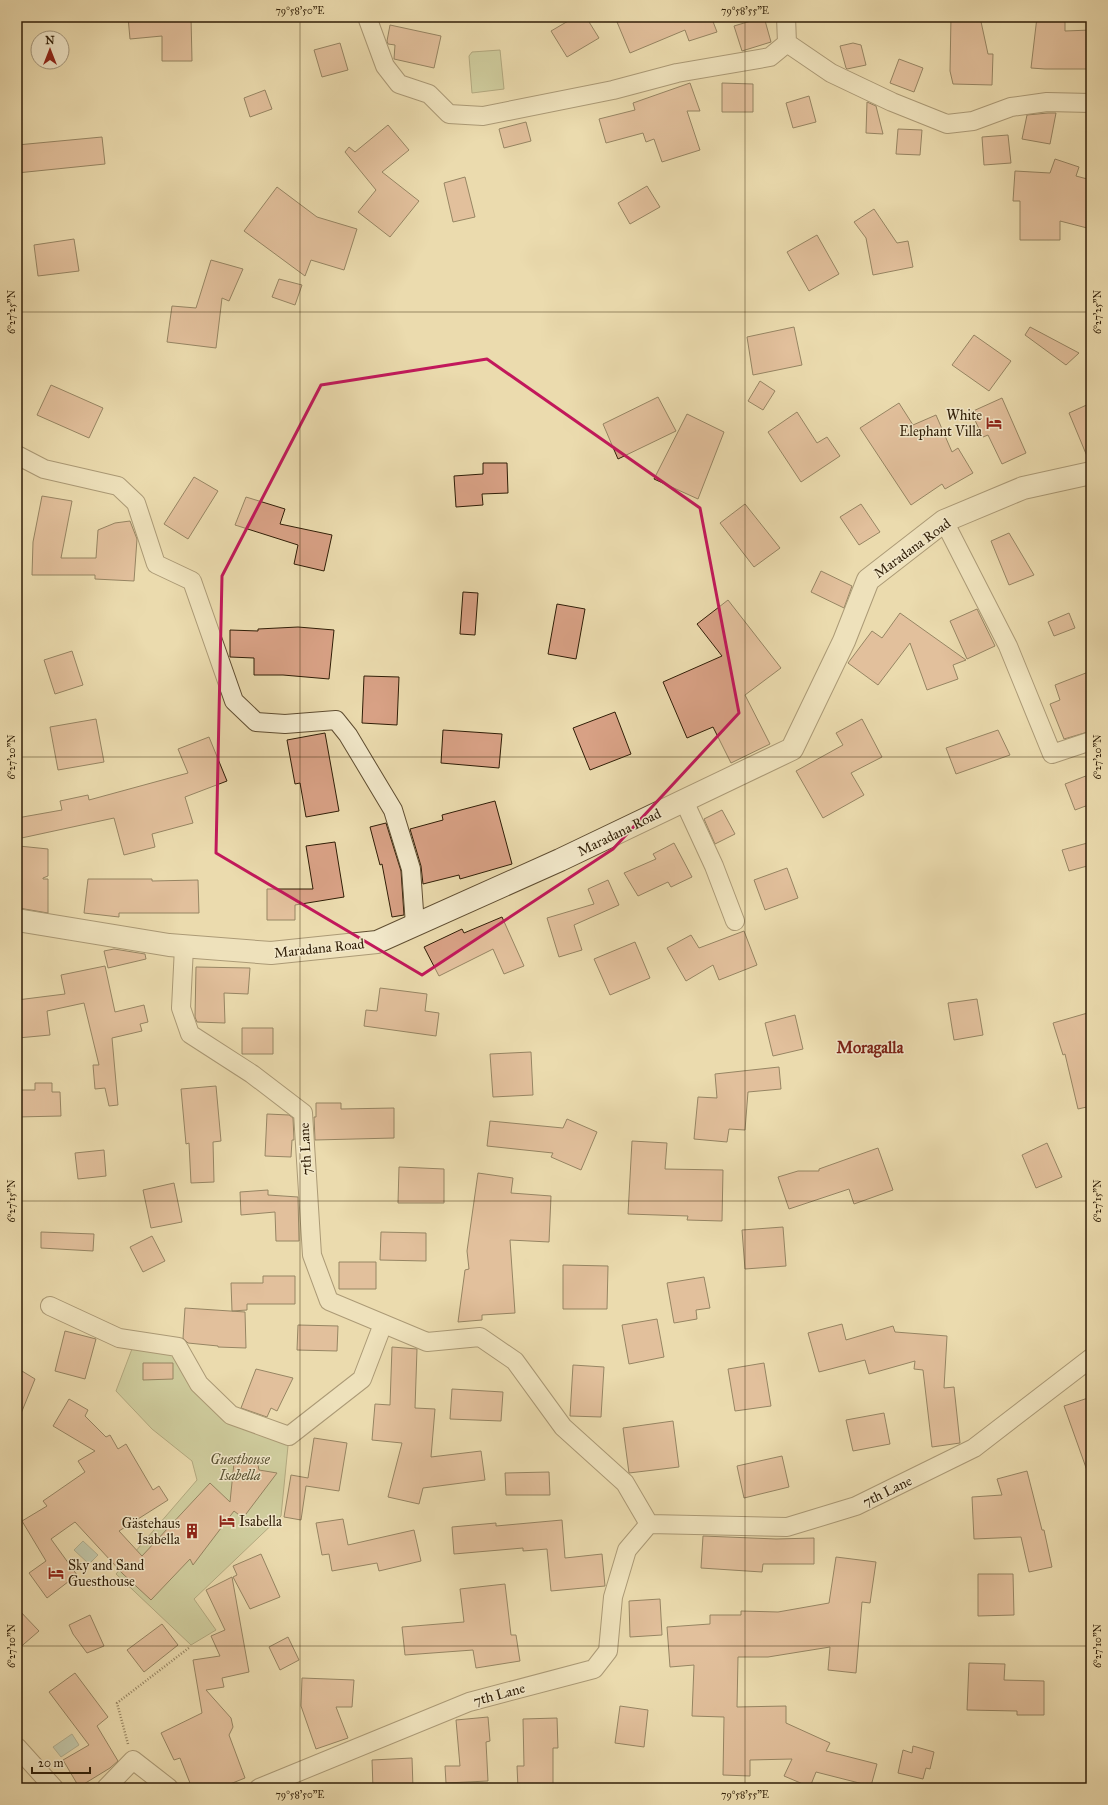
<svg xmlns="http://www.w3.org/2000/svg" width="1108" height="1805" font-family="'IM FELL Great Primer',serif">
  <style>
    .green { fill: #b2c18e; stroke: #71704a }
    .water { fill: #99bab0; stroke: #6f7c6c }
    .building { fill: #d8a185; stroke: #301e07 }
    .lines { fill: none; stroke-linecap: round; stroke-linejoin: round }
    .minor-casing { stroke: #5f4d31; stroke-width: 20 }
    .tertiary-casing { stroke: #5f4d31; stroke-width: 24 }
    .path { stroke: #301e07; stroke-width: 2.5; stroke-dasharray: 1 2; stroke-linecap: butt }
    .minor { stroke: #f2e8ca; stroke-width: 18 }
    .tertiary { stroke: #f2e8ca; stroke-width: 22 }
    .marked { fill: none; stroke: #c2185b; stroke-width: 3; stroke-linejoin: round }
    .ticks { fill: none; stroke: #301e07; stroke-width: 1; stroke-opacity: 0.45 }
    .labels { text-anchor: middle; stroke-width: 3; stroke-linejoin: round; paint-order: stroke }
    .poi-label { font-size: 14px; fill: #301e07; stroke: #f2e8ca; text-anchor: end }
    .street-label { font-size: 14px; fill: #301e07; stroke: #f2e8ca }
    .park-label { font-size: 14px; font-style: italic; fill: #574f30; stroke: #f2e8ca }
    .quarter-label { font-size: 16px; font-weight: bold; fill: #7a1f14; stroke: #f2e8ca }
    .neatline { fill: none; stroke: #301e07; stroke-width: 1.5 }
    .ticks-label { font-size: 10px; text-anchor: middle; fill: #301e07 }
  </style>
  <rect width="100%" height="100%" fill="#ebdbae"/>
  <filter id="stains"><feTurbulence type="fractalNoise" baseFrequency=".005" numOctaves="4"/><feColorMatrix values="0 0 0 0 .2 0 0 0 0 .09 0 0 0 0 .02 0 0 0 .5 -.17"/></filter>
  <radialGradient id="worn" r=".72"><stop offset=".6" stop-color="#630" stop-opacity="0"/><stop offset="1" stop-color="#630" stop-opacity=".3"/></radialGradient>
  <path class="green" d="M500 50 504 89 472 93 469 56 472 52Z
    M135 1341 178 1347 231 1415 289 1436 281 1516 194 1599 216 1630 191 1645 116 1574 197 1480 192 1461 152 1429 116 1391Z"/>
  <path class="water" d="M83 1541 98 1555 89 1564 74 1550Z
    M72 1734 79 1745 61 1757 53 1747Z"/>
  <path class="building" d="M128 17H191L192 61H162V36L130 39Z
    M575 17H586L599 38 567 57 551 31Z
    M628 17H717L712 19 717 32 689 41 685 30 630 53 617 22Z
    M764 17 771 42 742 51 734 26Z
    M951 17H980L988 54H993L992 85 953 84 950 71Z
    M1037 17H1065V31L1091 30V69H1045L1031 68Z
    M390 25 441 36 434 68 394 59 395 45 388 44 387 41Z
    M340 43 348 70 322 77 314 50Z
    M853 43 861 45 866 65 847 69 846 68 840 46Z
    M899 59 923 68 914 92 890 83Z
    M690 83 700 111H687L700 150 662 162 654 139 646 142 643 133 606 143 599 119 635 110 633 103Z
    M722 83 753 84V112H722Z
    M265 90 272 109 250 117 244 98Z
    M809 96 816 122 793 128 786 103Z
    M867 102 876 106 883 134 866 133Z
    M1048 113H1056L1050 144 1022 139 1027 115Z
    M526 122 531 141 504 148 499 129Z
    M388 125 409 150 382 172 419 201 390 237 358 212 376 190 345 152 349 147 355 152Z
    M898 129 922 130 920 155 896 154Z
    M1008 135 1011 163 984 165 982 137Z
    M102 137 105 164 17 173V145Z
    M1055 159 1079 167 1076 176 1091 180V229L1060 221V240H1020V201H1013L1015 171 1050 173Z
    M465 177 475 217 453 222 444 183Z
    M647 186 660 207 630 224 618 203Z
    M277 187 317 217 357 229 344 270 311 260 305 276 244 231Z
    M874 209 897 243 908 241 913 267 873 275 866 238 854 222Z
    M817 235 839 274 809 291 787 252Z
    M74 239 79 271 38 276 34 245Z
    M211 260 243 269 229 301 222 298 216 348 167 342 172 306 196 308Z
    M279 279 302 285 295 305 272 297Z
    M794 327 802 365 753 375 747 337Z
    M1030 327 1079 353 1066 365 1025 335Z
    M974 335 1011 361 989 391 952 365Z
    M760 381 775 391 763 410 748 401Z
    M51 385 103 408 89 438 37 415Z
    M658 397 676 431 618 459 603 424Z
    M1002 398 1026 453 1002 464 988 435 983 437 971 412Z
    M899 403 913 425 936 415 952 452 958 448 973 473 945 489 942 484 911 505 860 428Z
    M1091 403V461H1089L1069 413Z
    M797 412 817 443 827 437 840 456 801 482 768 432Z
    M687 414 724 432 698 499 654 479Z
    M483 463H507L508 493 482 494 483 505 456 507 454 476 483 474Z
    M194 477 218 491 188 539 164 524Z
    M42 496 72 501 61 558H96L98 530 115 523 130 521 137 539 134 581 95 579V575H32L33 542Z
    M246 497 285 509 280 524 332 535 324 571 294 564 298 545 235 525Z
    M745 504 780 548 754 567 720 523Z
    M861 504 880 532 859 545 840 517Z
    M1009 533 1034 575 1009 585 991 541Z
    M821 571 852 586 844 608 811 592Z
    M463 592 478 593 475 635 460 634Z
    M728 600 781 668 745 695 770 744 731 763 713 727 687 738 663 682 722 656 697 624Z
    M557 604 585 609 576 659 548 654Z
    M977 609 995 646 967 659 950 621Z
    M900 613 966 660 953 665 958 679 927 690 910 643 878 685 848 663 872 631 882 638Z
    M1069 613 1075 628 1054 636 1048 622Z
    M298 627 334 630 329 679 283 675H254V658L230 657V630L258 631V629Z
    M72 651 83 685 55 694 44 660Z
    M1091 671V731L1064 739 1050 704 1060 700 1055 685Z
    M364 676 399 677 397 725 362 723Z
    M615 712 631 754 590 770 573 728Z
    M96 719 104 762 58 770 50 727Z
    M862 719 882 757 851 773 864 795 823 818 796 771 843 745 836 733Z
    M443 730 502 734 499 768 441 763Z
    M998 730 1010 755 956 774 946 748Z
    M325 733 339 811 306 817 300 783 295 784 287 740Z
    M209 737 227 781 185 797 193 823 152 834 155 847 124 855 114 818 17 839V818L62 810 60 801 88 795 89 800 188 773 178 749Z
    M1091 774V804L1075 810 1065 784Z
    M495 801 512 864 460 879 459 875 423 884 421 866 410 829 443 820 442 815Z
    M722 810 735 834 715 844 704 819Z
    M386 823 401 871 404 915 392 917 382 864 380 865 370 827Z
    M335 842 344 897 295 905V920H267V889H313L306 846Z
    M1091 842V865L1069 871 1062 850Z
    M674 843 692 877 671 887 668 882 638 896 624 873 656 859 653 854Z
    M19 846 48 849V876L43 878V879H48V913L19 908Z
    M787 868 798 898 765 910 754 880Z
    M88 879H152V881L198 880 199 913H119V917L84 913Z
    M608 880 619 905 574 925 582 950 559 957 547 918 594 904 588 889Z
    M502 917 524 966 504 974 493 949 439 976 424 947 462 929 464 933Z
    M744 931 757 965 719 980 713 965 686 981 667 948 691 935 699 948Z
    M635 942 650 978 610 995 594 959Z
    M114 949 145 954 146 959 108 968 104 951Z
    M105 966 115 1012 144 1005 148 1022 140 1024 142 1031 112 1038 118 1105 109 1106 105 1088 95 1089 93 1065H99L84 1003 47 1011 50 1035 18 1038 17 1029V1000L65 994 61 975Z
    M196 967 250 968 248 994 224 993 225 1023 197 1022 195 1017Z
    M380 988 427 994 425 1011 439 1013 436 1036 364 1026 366 1010 377 1011Z
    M977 999 983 1035 954 1040 948 1003Z
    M1091 1012V1106L1078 1109 1065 1054 1063 1055 1053 1023Z
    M795 1015 803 1049 773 1056 765 1023Z
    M242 1028H273V1054H242Z
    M531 1052 533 1095 493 1097 490 1054Z
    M779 1067 781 1089 748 1092 745 1130 729 1129 727 1142 694 1139 698 1097 717 1098 715 1074Z
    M35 1083H52V1092H60L61 1116 17 1117V1090H35Z
    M216 1086 221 1141 213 1142 214 1182 191 1183 189 1143 186 1144 181 1089Z
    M316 1103H341V1109L394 1108V1138L315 1140 314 1117H316Z
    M267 1114 289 1115 293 1118 294 1140H292L291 1157 265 1156Z
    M567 1119 597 1132 581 1170 551 1157 553 1153 487 1146 490 1121 563 1128Z
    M632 1141 667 1143 665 1169 723 1170 722 1221 687 1220 688 1216 628 1214Z
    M1047 1143 1062 1177 1036 1188 1022 1155Z
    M878 1148 893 1190 854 1204 849 1189 789 1209 778 1177 798 1171H819V1169Z
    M104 1150 106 1176 78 1179 75 1153Z
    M399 1167 444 1169V1203H398Z
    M478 1173 513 1178 511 1193 551 1196 549 1242 510 1240 515 1313 482 1315V1320L458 1322 465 1270 469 1269 467 1251Z
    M174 1183 182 1222 151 1228 143 1190Z
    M268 1190V1195L298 1197 299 1241H276L275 1212 241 1215 240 1192Z
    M783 1227 786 1266 745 1269 742 1230Z
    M41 1232 94 1234 93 1251 41 1248Z
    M381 1232 426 1233V1261L380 1260Z
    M152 1236 165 1261 143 1272 130 1247Z
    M339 1262H376V1289H339Z
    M563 1265 608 1266 607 1309H563Z
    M263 1276H295V1304H247V1310L232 1311 231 1283H263Z
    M704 1277 710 1308 696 1310 697 1319 674 1323 667 1283Z
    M185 1308 245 1312 246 1348 218 1347V1346L188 1343 183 1338Z
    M657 1319 664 1357 629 1364 622 1325Z
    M842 1324 846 1340 893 1326 895 1332 947 1336 944 1388 954 1387 960 1443 932 1447 923 1370 914 1369 915 1361 869 1374 865 1360 819 1372 808 1333Z
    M298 1325 338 1326 337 1351 297 1350Z
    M65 1331 96 1339 85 1379 55 1371Z
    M392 1347 417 1349 415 1408 435 1409 431 1457 481 1451 485 1480 423 1488 419 1504 388 1497 402 1443 372 1440 375 1404 390 1405Z
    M143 1363H173V1379L143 1380Z
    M764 1363 771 1406 735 1411 728 1369Z
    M573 1365 604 1367 601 1417 570 1416Z
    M17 1368 35 1379 18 1421H17Z
    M256 1369 293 1378 277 1411 271 1408 267 1417 241 1408Z
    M452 1389 503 1392 501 1421 450 1419Z
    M1091 1397V1476H1089L1064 1406Z
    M69 1399 88 1410 85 1416 106 1437 110 1435 118 1449 126 1444 153 1490 159 1486 168 1500 119 1531 142 1556 210 1483 230 1502 234 1463 247 1459 257 1460 259 1470 277 1473 243 1518 234 1511 193 1565 190 1559 151 1600 123 1574 75 1522 51 1539 77 1575 47 1598 29 1573 46 1561 22 1521 47 1506 43 1501 85 1472 78 1461 95 1451 53 1426Z
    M884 1413 890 1444 853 1451 846 1420Z
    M673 1421 679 1467 629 1473 623 1428Z
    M314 1438 347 1443 339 1491 306 1486 301 1520 284 1517 291 1475 308 1478Z
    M782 1456 789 1487 744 1498 737 1466Z
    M1027 1471 1042 1530H1044L1052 1567 1029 1572 1021 1537 974 1539 972 1497 1002 1495 997 1479Z
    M549 1472 550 1495H506L505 1473Z
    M343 1519 348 1545 414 1530 421 1561 379 1571 377 1563 332 1571 329 1554 322 1555 316 1523Z
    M562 1520 565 1558 602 1554 605 1586 551 1591 547 1549 523 1551V1548L454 1554 452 1527 496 1523V1526Z
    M703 1536 776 1539 814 1538V1564H763L762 1572 701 1568Z
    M261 1554 280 1597 250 1609 233 1577 237 1575 233 1566Z
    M836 1557 876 1562 870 1603 862 1602 856 1673 828 1670 830 1647 768 1657H738L737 1707 786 1706V1723L830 1743 826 1751 877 1764 871 1786 816 1772 810 1787 784 1776 792 1759 750 1760V1776L723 1775 724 1717 692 1716 694 1665 670 1667 667 1627 710 1624V1615H741V1611L778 1612 829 1603Z
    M978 1574H1013L1014 1615 978 1616Z
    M232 1577 249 1672 222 1678 224 1687 206 1690 231 1718 233 1727 229 1735 245 1778 220 1788H192L180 1758 174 1760 161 1733 202 1713 193 1660 220 1656 211 1636 225 1630 206 1590Z
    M505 1584 511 1635H516L520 1661 476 1668 473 1650 405 1655 402 1627 464 1622 460 1589Z
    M660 1599 662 1635 630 1637 629 1601Z
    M17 1608 39 1631 17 1650Z
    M90 1615 104 1646 87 1653 73 1634 69 1625Z
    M162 1624 178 1645 144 1672 127 1650Z
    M288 1637 299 1660 280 1670 269 1647Z
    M969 1663 1005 1664 1004 1680 1044 1681V1715H1017V1711L967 1710Z
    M75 1673 108 1717 97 1726 118 1761 110 1768 79 1787 63 1760 89 1745 49 1692Z
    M302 1678 354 1680 352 1707H336L348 1738 316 1749 301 1706Z
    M620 1706 648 1710 644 1747 615 1743Z
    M488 1717 490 1741 486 1742 488 1781 446 1783 445 1766H460L456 1720Z
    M557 1718 558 1748H553V1788H518L517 1766H524L523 1719Z
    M913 1746 934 1752 930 1769 926 1768 923 1779 898 1773 903 1750 912 1753Z
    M412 1758 413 1788H373L372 1760Z"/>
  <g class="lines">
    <defs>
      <path id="minor" d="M367 17 385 66 399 84 429 94 449 114 483 116 613 90 677 73 770 57 787 43 831 73 892 102 947 124 973 121 1011 107 1047 102 1091 103
        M786 17 787 43
        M17 455 44 469 118 486 136 503 156 564 192 581 234 701 256 722 285 724 336 720 348 735 393 810 411 869 415 925
        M944 521 1008 646 1052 754 1091 741
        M684 801 714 866 735 921
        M184 947 181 1008 190 1034 252 1074 303 1113 312 1255 329 1301 427 1342 480 1337 515 1361 563 1427 625 1483 649 1524
        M50 1306 119 1338 178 1347 199 1384 231 1415 289 1436 362 1379 383 1324
        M17 1747 54 1788
        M106 1788 133 1760 169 1788
        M259 1788 469 1702 594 1669 608 1651 613 1597 627 1550 649 1524 787 1527 856 1506 974 1448 1091 1358"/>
      <path id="tertiary" d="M17 920 169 945 271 953 377 942 560 860 792 749 844 641 868 580 944 521 1023 488 1091 473"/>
    </defs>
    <use href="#minor" class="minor-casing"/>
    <use href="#tertiary" class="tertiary-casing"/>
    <path class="path" d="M128 1744 117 1703 190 1647"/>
    <use href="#minor" class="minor"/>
    <use href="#tertiary" class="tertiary"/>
  </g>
  <path d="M0 0H1108V1805H0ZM487 359 700 508 739 713 613 849 422 975 216 853 222 576 321 385Z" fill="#ebdbae" fill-opacity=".55" fill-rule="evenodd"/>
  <path class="marked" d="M487 359 700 508 739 713 613 849 422 975 216 853 222 576 321 385Z"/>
  <path class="ticks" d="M300 17V1788M745 17V1788M17 312H1091M17 757H1091M17 1201H1091M17 1646H1091"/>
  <defs>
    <symbol id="hotel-bare" viewBox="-9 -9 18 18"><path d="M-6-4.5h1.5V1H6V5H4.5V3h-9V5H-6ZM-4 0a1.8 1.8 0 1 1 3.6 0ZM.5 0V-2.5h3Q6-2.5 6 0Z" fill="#8f2418" stroke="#f2e8ca" stroke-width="2.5" paint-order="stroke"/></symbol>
    <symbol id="building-bare" viewBox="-9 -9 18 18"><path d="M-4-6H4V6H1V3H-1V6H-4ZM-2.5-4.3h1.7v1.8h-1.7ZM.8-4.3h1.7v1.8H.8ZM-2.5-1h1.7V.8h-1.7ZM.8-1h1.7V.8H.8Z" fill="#8f2418" stroke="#f2e8ca" stroke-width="2.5" paint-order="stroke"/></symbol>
  </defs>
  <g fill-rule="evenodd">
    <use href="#hotel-bare" x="983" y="412" width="22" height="22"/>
    <use href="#hotel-bare" x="216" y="1510" width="22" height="22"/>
    <use href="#building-bare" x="181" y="1520" width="22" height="22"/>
    <use href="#hotel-bare" x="45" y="1562" width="22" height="22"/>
  </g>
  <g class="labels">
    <g class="poi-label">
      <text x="982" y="420">White<tspan x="982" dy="16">Elephant Villa</tspan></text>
      <text x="239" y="1526" text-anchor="start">Isabella</text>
      <text x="180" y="1528">Gästehaus<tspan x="180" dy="16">Isabella</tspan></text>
      <text x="68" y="1570" text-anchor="start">Sky and Sand<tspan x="68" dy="16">Guesthouse</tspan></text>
    </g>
    <g class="street-label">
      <text transform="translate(912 548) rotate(-36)" y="5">Maradana Road</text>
      <text transform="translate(619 832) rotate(-26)" y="5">Maradana Road</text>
      <text transform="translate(319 948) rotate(-6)" y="5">Maradana Road</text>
      <text transform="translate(305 1149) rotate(-93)" y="5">7th Lane</text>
      <text transform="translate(887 1491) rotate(-26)" y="5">7th Lane</text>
      <text transform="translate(499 1694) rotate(-15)" y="5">7th Lane</text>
    </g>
    <g class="park-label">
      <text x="240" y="1464">Guesthouse<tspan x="240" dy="16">Isabella</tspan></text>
    </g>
    <g class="quarter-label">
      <text x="870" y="1053">Moragalla</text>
    </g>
  </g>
  <rect width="1108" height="1805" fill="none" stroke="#ebdbae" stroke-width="44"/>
  <g transform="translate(50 50)"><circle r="19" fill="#f2e8ca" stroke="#a4977c"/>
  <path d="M0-3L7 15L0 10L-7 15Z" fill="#8f2418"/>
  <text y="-6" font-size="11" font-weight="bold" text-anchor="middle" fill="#301e07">N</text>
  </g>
  <path d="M32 1767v6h58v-6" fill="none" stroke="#301e07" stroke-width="2"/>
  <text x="38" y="1767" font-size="12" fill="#301e07" stroke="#f2e8ca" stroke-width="3" paint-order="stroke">20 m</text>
  <rect x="22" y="22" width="1064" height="1761" class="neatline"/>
  <g class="ticks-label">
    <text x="300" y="14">79°58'50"E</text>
    <text x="745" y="14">79°58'55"E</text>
    <text transform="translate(11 312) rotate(-90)" y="4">6°27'25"N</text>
    <text transform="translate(1097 312) rotate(-90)" y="4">6°27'25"N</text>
    <text transform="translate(11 757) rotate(-90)" y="4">6°27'20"N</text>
    <text transform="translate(1097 757) rotate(-90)" y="4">6°27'20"N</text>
    <text transform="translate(11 1201) rotate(-90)" y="4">6°27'15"N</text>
    <text transform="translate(1097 1201) rotate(-90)" y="4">6°27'15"N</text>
    <text transform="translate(11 1646) rotate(-90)" y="4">6°27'10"N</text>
    <text transform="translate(1097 1646) rotate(-90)" y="4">6°27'10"N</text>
    <text x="300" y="1798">79°58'50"E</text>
    <text x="745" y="1798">79°58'55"E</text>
  </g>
  <rect width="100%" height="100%" filter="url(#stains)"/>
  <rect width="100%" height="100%" fill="url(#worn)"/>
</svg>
